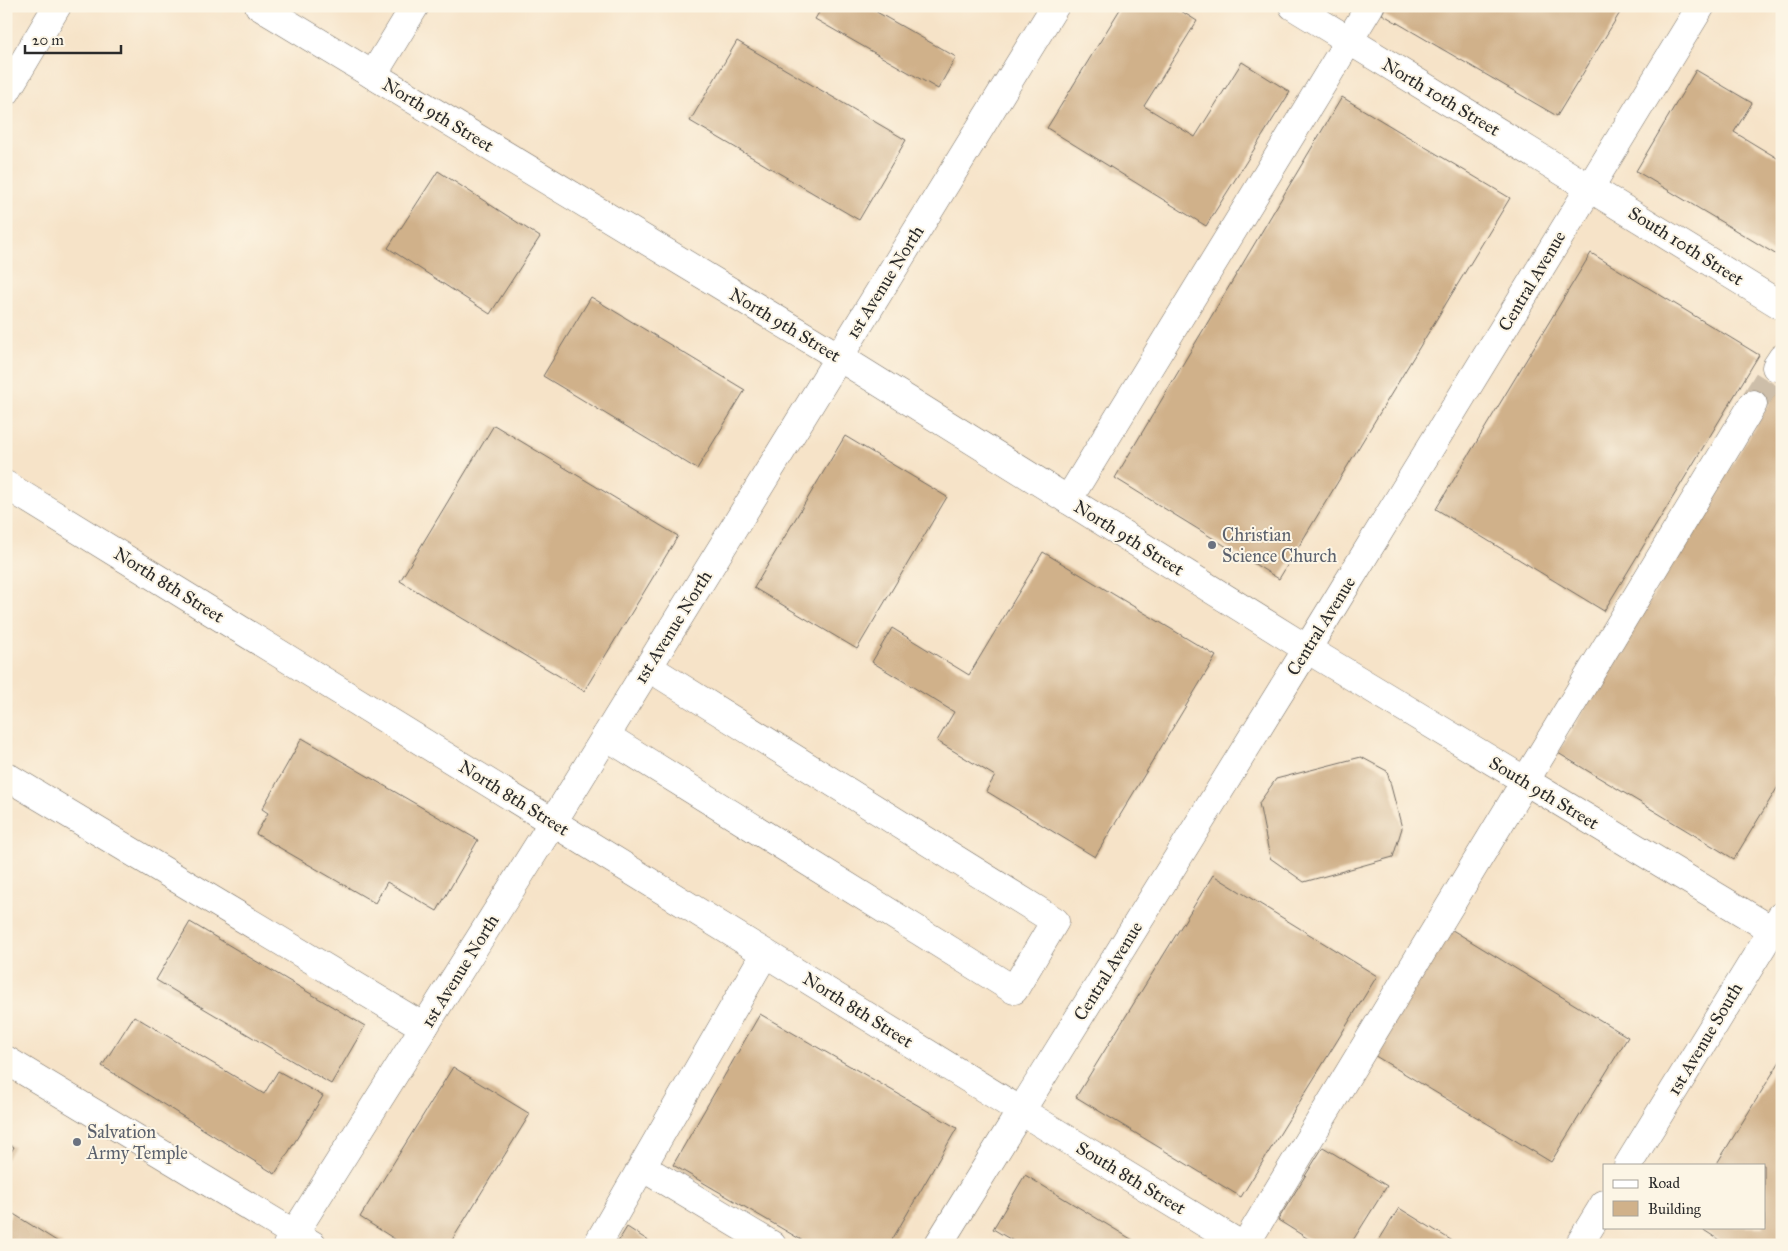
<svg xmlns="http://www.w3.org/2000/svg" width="1788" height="1251" font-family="'IM FELL Great Primer',serif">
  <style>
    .building { fill: #d0b18a }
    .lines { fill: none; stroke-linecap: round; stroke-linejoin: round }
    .minor-tunnel { stroke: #cdbea9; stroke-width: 28; stroke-dasharray: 28 14; stroke-linecap: butt }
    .minor-casing { stroke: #726b62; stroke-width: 29 }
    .major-casing { stroke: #726b62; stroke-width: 29 }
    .minor { stroke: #fff; stroke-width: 28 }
    .major { stroke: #fff; stroke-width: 28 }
    .worship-dot { fill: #6b7280; stroke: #fcf5e5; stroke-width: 2 }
    .labels { text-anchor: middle; stroke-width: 4; stroke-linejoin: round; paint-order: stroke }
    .street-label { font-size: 18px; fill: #2b2b2b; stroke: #fcf5e5 }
    .worship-label { font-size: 18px; fill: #5b616d; stroke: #fcf5e5; text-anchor: start }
  </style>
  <rect width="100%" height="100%" fill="#fcf5e5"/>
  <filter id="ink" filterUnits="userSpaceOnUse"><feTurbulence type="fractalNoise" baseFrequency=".02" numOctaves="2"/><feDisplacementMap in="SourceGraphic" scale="10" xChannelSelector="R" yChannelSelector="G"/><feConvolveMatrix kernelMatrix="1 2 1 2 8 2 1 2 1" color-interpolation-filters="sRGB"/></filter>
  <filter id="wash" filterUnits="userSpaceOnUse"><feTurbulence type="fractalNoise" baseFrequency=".0096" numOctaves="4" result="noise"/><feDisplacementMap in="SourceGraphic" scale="20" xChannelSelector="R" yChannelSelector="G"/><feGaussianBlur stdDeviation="1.12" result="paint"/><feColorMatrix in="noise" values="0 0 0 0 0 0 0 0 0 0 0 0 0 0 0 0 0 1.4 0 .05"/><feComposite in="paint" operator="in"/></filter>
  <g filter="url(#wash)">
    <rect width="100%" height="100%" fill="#f6e3c8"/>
    <g id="blocks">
      <path class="building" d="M823 6H866L956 57 938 89 815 19Z
        M1122 6H1173L1197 21 1144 106 1195 137 1242 62 1290 92 1206 226 1047 128Z
        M1386 6H1624L1557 116 1382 14Z
        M737 41 906 140 859 220 690 121Z
        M1696 70 1752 103 1734 132 1782 161V258L1636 171Z
        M1342 97 1510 198 1279 579 1115 478Z
        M438 171 540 237 490 314 388 248Z
        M1591 253 1759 355 1604 611 1436 509Z
        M591 297 745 390 697 469 543 376Z
        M1782 382V780L1734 859 1558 753Z
        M494 425 678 536 584 691 400 581Z
        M845 436 947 497 857 649 754 588Z
        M1043 552 1216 656 1095 857 986 791 995 776 937 741 954 712 872 662 892 628 969 675Z
        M302 738 478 840 437 911 387 882 375 903 256 834 268 813 262 809Z
        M1361 757 1387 771 1402 828 1393 857 1304 882 1270 858 1259 803 1276 779Z
        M1213 875 1377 976 1241 1197 1076 1097Z
        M190 922 365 1026 331 1084 156 980Z
        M1449 928 1628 1037 1551 1162 1372 1054Z
        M760 1014 957 1128 889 1245H810L673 1165Z
        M134 1016 264 1094 278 1071 323 1096 275 1174 102 1066Z
        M1782 1058V1245H1727L1699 1227H1764V1165H1716Z
        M453 1067 530 1114 449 1245H404L360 1217Z
        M6 1143 14 1147 6 1160Z
        M1323 1147 1387 1186 1350 1245H1318L1278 1220Z
        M1025 1175 1141 1245H1020L993 1229Z
        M1399 1208 1459 1245H1376Z
        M12 1213 63 1245H6V1222Z
        M627 1227 655 1245H616Z"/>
    </g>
  </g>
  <g filter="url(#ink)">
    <use href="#blocks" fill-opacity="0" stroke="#726b62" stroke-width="1"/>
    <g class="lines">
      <path class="minor-tunnel" d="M1753 404 1776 367"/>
      <defs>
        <path id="minor" d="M1293 6 1782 306
          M373 75 415 6
          M6 92 57 6
          M1776 367 1782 358
          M6 485 1021 1111 1241 1245
          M1068 500 1370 6
          M606 736 1014 990 1055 921 648 667
          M6 776 424 1027
          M642 1167 772 1245
          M597 1245 765 953
          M1245 1245 1753 404"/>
        <path id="major" d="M259 6 839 357 1307 649 1772 930
          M6 1060 313 1245
          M1628 1165 1781 916
          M287 1245 553 822 1055 6
          M938 1245 1307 649 1701 6
          M1579 1245 1604 1204"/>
      </defs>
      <use href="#minor" class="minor-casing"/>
      <use href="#major" class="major-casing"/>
      <use href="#minor" class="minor"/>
      <use href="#major" class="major"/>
    </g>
  </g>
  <g class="worship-dot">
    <circle cx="1212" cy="545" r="5"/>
    <circle cx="77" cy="1142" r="5"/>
  </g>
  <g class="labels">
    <g class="street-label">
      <text transform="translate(1441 97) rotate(31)" y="6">North 10th Street</text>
      <text transform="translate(438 115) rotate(31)" y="6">North 9th Street</text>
      <text transform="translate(1686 246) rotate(32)" y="6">South 10th Street</text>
      <text transform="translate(1532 281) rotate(-59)" y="6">Central Avenue</text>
      <text transform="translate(885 282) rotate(-58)" y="6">1st Avenue North</text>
      <text transform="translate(785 325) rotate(31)" y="6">North 9th Street</text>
      <text transform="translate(1129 538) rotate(32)" y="6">North 9th Street</text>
      <text transform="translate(169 585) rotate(32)" y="6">North 8th Street</text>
      <text transform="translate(1321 626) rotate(-58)" y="6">Central Avenue</text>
      <text transform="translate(673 627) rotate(-58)" y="6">1st Avenue North</text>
      <text transform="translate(1544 793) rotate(31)" y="6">South 9th Street</text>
      <text transform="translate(514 798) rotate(32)" y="6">North 8th Street</text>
      <text transform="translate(460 971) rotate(-58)" y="6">1st Avenue North</text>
      <text transform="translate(1108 971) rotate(-58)" y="6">Central Avenue</text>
      <text transform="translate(858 1010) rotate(32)" y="6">North 8th Street</text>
      <text transform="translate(1705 1039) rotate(-59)" y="6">1st Avenue South</text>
      <text transform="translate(1131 1178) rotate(31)" y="6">South 8th Street</text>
    </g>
    <g class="worship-label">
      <text x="1222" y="541">Christian<tspan x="1222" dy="21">Science Church</tspan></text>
      <text x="87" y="1138">Salvation<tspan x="87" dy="21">Army Temple</tspan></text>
    </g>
  </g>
  <rect width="1788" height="1251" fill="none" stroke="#fcf5e5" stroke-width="25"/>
  <rect x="1603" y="1164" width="162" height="65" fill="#fcf5e5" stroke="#a8a49b"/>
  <rect x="1613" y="1180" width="25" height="8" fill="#ffffff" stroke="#a8a49b"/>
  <text x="1648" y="1188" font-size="15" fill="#2b2b2b">Road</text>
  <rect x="1613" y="1201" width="25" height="15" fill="#d0b18a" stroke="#a8a49b"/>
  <text x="1648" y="1214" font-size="15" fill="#2b2b2b">Building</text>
  <path d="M25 45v8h96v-8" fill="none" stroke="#2b2b2b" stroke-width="2.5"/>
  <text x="32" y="45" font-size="15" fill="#2b2b2b" stroke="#fcf5e5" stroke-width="4" paint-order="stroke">20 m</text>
</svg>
